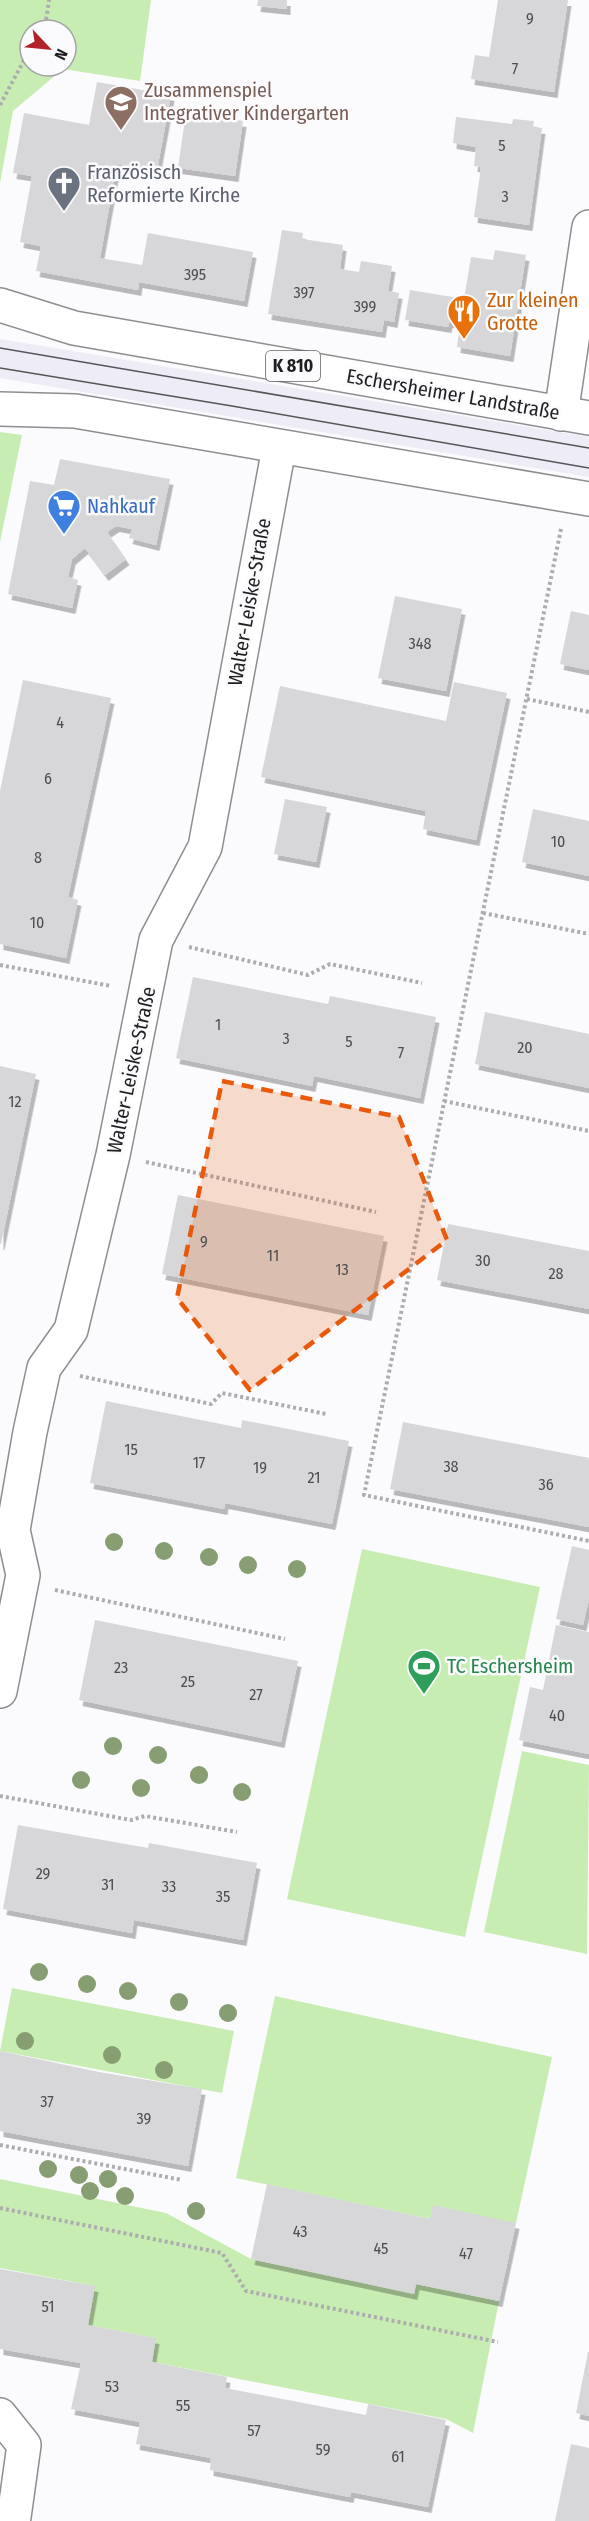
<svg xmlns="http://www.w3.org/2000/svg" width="589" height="2521" font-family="'Fira Sans Condensed',sans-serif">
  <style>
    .built { fill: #eeecf7 }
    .green { fill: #c8edb3; fill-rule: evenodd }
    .building { fill: #d7d7da; filter: url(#shadow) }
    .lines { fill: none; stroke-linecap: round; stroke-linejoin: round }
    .minor-casing { stroke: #8e8d90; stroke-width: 36 }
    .major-casing { stroke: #8e8d90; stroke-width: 36 }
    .path { stroke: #adacaf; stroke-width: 4; stroke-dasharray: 3 3; stroke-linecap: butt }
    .minor { stroke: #fff; stroke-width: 33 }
    .major { stroke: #fff; stroke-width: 33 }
    .tram { stroke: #565557; stroke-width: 1.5 }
    .tree { fill: #879e72 }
    .marked { fill: #e8590c; fill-opacity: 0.2; stroke: #e8590c; stroke-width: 4.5; stroke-dasharray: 12 8; stroke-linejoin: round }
    .labels { text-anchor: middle; stroke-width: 5; stroke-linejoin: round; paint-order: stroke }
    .number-label { font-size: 16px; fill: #4e4d4e }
    .shield { fill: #fbfafd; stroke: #626162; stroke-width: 1.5 }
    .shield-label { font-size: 18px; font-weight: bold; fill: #201f20 }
    .education-label { font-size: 20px; fill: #785e54; stroke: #fbfafd; text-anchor: start }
    .worship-label { font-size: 20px; fill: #5b616d; stroke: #fbfafd; text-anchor: start }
    .food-label { font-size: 20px; fill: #c56008; stroke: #fbfafd; text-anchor: start }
    .street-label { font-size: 20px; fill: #201f20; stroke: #fbfafd }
    .shop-label { font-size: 20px; fill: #366cbe; stroke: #fbfafd; text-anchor: start }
    .leisure-label { font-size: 20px; fill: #27864d; stroke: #fbfafd; text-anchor: start }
  </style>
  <defs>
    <filter id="shadow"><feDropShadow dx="3.5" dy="6" stdDeviation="0" flood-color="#0004"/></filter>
  </defs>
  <rect width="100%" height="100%" fill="#fbfafd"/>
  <path class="built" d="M0 339 589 437V477L0 378Z"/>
  <path class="green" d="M0 0H151L140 81 63 69 13 111 0 183ZM30 30H66V66H30Z
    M0 432 22 435 0 542Z
    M362 1549 540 1587 465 1937 287 1899Z
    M522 1751 589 1765 587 1954 484 1932Z
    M12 1988 234 2031 222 2093 0 2051Z
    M275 1996 552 2057 516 2223 430 2219 236 2178Z
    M0 2179 166 2213 251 2259 414 2293 416 2284 499 2301 473 2433 446 2419 152 2362 155 2338 88 2325 94 2286 0 2268Z"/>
  <path class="building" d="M258 0H287V9L257 6Z
    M498 0H568L554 92 471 79 475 55 489 57Z
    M97 82 171 95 157 170 117 164 100 258 142 265 148 233 253 252 244 301 139 282 138 290 36 271 41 246 20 242 32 176 13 173 24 113 89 125Z
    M186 112 243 121 235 176 178 168Z
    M456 117 512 124 513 119 534 121 533 127 542 128 529 225 474 217 481 167 474 166 476 147 453 143Z
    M282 230 303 233 302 239 343 245 340 269 359 272 361 261 392 266 388 291 399 293 394 322 384 320 382 332 268 314Z
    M495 250 526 255 510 356 457 347 460 323 449 322 448 327 405 320 410 290 464 299 471 257 493 260Z
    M60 459 170 479 156 545 129 538 132 529 116 526 107 532 126 559 105 575 85 548 72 559 68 577 78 580 72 608 8 594 30 481 54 485Z
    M395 596 462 609 446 691 378 678Z
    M571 611 589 615V670L560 664Z
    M23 680 111 698 68 897 78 900 66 958 0 944V791Z
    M454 682 507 693 476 840 423 829 426 811 261 777 280 686 446 721Z
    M285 799 327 807 316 862 274 854Z
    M533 809 589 821V876L522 862Z
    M193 977 328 1004 330 996 436 1017 420 1098 314 1076 312 1086 176 1058Z
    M485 1012 589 1034V1088L475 1064Z
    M0 1066 36 1074 1 1244H0Z
    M178 1195 384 1236 368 1315 162 1274Z
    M448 1224 589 1251V1309L437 1280Z
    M106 1401 241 1428 242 1420 349 1441 332 1524 225 1503 224 1509 90 1483Z
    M403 1422 589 1458V1527L390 1489Z
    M572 1546 589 1550V1599L583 1625 556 1619Z
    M95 1620 298 1661 281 1742 79 1700Z
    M556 1625 589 1632V1754L519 1740 530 1687 543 1690Z
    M18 1825 148 1848 149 1843 257 1863 243 1940 134 1920 132 1933 3 1909Z
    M0 2051 99 2072 202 2089 188 2166 0 2131Z
    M267 2184 430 2219 433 2205 516 2223 499 2301 416 2284 414 2294 251 2259Z
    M0 2269 95 2286 88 2325 156 2338 152 2362 227 2377 225 2388 366 2415 368 2404 446 2420 428 2507 351 2492 350 2497 210 2470 211 2458 136 2444 140 2422 71 2409 81 2363 0 2349Z
    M588 2352H589V2416L576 2413Z
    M571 2444 589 2448V2521H555Z"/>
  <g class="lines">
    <defs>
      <path id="minor" d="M561 414 589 227
        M0 1691 23 1575 13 1530 30 1432 44 1368 71 1330 113 1155 156 940 205 847 279 448
        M0 2415 24 2445 14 2517 10 2521"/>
      <path id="major" d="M0 305 74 328 589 418
        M0 409 75 411 589 499"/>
    </defs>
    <use href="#minor" class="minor-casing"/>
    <use href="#major" class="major-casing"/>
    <path class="path" d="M40 30 46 20 49 0
      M0 105 30 49
      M561 529 364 1495 589 1541
      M527 699 589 712
      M483 913 589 934
      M189 947 308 975 330 964 422 983
      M0 965 111 986
      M444 1101 589 1131
      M146 1162 376 1212
      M80 1376 211 1404 222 1393 326 1414
      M55 1590 285 1639
      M0 1796 131 1820 145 1816 237 1832
      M0 2145 182 2180
      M0 2208 222 2253 246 2291 498 2342"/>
    <use href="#minor" class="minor"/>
    <use href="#major" class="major"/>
    <path class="tram" d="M0 348 589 448
      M0 368 232 406 589 468"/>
  </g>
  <g class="tree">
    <circle cx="114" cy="1542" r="9"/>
    <circle cx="164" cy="1551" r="9"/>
    <circle cx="209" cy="1557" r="9"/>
    <circle cx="248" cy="1565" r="9"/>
    <circle cx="297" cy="1569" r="9"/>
    <circle cx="113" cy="1746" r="9"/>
    <circle cx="158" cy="1755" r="9"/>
    <circle cx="199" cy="1775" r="9"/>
    <circle cx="81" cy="1780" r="9"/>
    <circle cx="141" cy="1788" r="9"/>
    <circle cx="242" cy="1792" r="9"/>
    <circle cx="39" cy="1972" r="9"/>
    <circle cx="87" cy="1984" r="9"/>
    <circle cx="128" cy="1991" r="9"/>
    <circle cx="179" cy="2002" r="9"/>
    <circle cx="228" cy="2013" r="9"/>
    <circle cx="25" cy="2041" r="9"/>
    <circle cx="112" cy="2055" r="9"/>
    <circle cx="164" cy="2070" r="9"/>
    <circle cx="48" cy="2169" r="9"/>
    <circle cx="79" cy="2175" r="9"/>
    <circle cx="108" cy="2179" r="9"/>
    <circle cx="90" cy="2191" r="9"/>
    <circle cx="125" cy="2196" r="9"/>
    <circle cx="196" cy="2211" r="9"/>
  </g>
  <path class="marked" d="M222 1081 399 1117 447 1240 250 1390 177 1298Z"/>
  <defs>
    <symbol id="school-pin" viewBox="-11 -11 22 30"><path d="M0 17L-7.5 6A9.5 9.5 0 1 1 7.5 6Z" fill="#8d6e63" stroke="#fbfafd"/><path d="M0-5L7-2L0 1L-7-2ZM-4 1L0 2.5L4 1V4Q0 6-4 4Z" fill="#fff"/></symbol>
    <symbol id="church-pin" viewBox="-11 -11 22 30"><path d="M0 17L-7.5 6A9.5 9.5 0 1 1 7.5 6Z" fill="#6b7280" stroke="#fbfafd"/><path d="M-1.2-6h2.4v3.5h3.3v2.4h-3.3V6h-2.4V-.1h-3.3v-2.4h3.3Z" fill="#fff"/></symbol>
    <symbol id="restaurant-pin" viewBox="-11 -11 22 30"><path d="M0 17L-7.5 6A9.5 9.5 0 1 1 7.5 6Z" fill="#e8710a" stroke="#fbfafd"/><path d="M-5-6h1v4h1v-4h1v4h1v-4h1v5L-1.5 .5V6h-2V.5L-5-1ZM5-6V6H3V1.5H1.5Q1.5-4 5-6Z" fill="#fff"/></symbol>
    <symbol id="supermarket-pin" viewBox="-11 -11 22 30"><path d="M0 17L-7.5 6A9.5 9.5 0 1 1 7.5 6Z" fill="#3f7fe0" stroke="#fbfafd"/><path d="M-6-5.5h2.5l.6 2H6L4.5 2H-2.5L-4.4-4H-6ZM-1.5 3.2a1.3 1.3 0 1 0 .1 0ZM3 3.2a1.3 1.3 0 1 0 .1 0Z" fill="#fff"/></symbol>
    <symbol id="stadium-pin" viewBox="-11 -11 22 30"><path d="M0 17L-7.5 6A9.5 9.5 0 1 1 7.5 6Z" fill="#2e9e5b" stroke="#fbfafd"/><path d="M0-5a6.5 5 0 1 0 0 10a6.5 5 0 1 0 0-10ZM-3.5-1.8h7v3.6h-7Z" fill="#fff"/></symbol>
  </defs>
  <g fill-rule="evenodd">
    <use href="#school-pin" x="102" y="83" width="38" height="52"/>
    <use href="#church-pin" x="45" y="164" width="38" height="52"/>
    <use href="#restaurant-pin" x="445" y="292" width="38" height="52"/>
    <use href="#supermarket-pin" x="45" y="487" width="38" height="52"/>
    <use href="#stadium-pin" x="405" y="1647" width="38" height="52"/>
  </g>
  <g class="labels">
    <g class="number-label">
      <text x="530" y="24">9</text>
      <text x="515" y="74">7</text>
      <text x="502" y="151">5</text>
      <text x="505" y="202">3</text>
      <text x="195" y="280">395</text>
      <text x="304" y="298">397</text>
      <text x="365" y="312">399</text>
      <text x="420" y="649">348</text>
      <text x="60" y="728">4</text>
      <text x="48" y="784">6</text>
      <text x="558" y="847">10</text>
      <text x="38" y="863">8</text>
      <text x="37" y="928">10</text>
      <text x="218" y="1030">1</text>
      <text x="286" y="1044">3</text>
      <text x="349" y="1047">5</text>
      <text x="525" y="1053">20</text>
      <text x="401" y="1058">7</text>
      <text x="15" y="1107">12</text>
      <text x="204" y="1247">9</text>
      <text x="273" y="1261">11</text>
      <text x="483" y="1266">30</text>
      <text x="342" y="1275">13</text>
      <text x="556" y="1279">28</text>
      <text x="131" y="1455">15</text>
      <text x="199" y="1468">17</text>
      <text x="451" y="1472">38</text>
      <text x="260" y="1473">19</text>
      <text x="314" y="1483">21</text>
      <text x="546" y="1490">36</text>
      <text x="121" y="1673">23</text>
      <text x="188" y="1687">25</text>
      <text x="256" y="1700">27</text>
      <text x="557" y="1721">40</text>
      <text x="43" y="1879">29</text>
      <text x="108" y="1890">31</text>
      <text x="169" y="1892">33</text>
      <text x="223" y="1902">35</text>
      <text x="47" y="2107">37</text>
      <text x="144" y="2124">39</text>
      <text x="300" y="2237">43</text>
      <text x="381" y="2254">45</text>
      <text x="466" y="2259">47</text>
      <text x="48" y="2312">51</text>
      <text x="112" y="2392">53</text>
      <text x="183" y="2411">55</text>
      <text x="254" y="2436">57</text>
      <text x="323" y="2455">59</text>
      <text x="398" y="2462">61</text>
    </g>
    <rect class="shield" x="266" y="351" width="54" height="30" rx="4.5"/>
    <g class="shield-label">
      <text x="293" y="372">K 810</text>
    </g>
    <g class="education-label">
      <text x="144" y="97">Zusammenspiel<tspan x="144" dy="23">Integrativer Kindergarten</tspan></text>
    </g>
    <g class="worship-label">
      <text x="87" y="179">Französisch<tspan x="87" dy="23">Reformierte Kirche</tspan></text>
    </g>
    <g class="food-label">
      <text x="487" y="307">Zur kleinen<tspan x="487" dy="23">Grotte</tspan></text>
    </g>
    <g class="street-label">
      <text transform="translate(453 394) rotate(10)" y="7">Eschersheimer Landstraße</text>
      <text transform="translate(249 602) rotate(-80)" y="7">Walter-Leiske-Straße</text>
      <text transform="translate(131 1070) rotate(-78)" y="7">Walter-Leiske-Straße</text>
    </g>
    <g class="shop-label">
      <text x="87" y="513">Nahkauf</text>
    </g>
    <g class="leisure-label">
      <text x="447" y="1673">TC Eschersheim</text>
    </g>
  </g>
  <g transform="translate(48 48) rotate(116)"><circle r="28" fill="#fbfafd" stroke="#a3a2a5" stroke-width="1.5"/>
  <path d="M0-4.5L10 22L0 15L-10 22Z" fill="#b22127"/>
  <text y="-9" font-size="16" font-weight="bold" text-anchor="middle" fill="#201f20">N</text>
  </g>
</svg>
